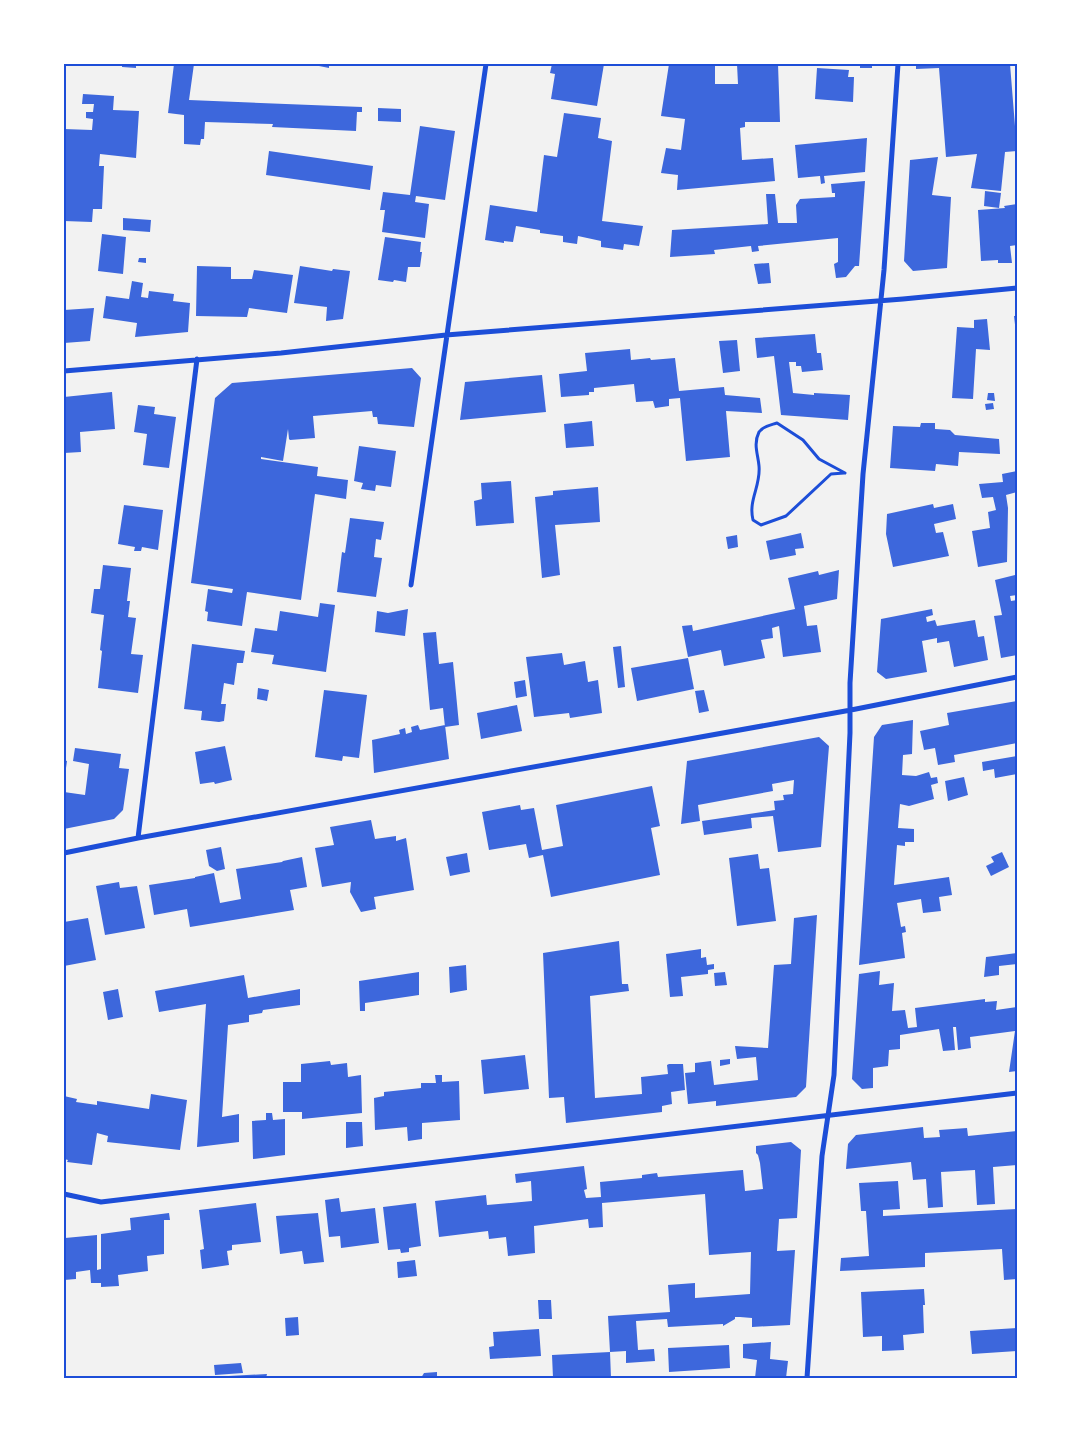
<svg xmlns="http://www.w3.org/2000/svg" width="1081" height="1442" font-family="Poppins,sans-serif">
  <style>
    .building { fill: #3d67dc }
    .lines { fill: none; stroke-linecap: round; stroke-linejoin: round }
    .path { stroke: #1d4ed8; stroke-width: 3 }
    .minor { stroke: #1d4ed8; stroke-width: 5 }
    .neatline { fill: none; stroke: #1d4ed8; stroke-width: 2 }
  </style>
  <rect width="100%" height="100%" fill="#f2f2f2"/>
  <path class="building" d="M122 64H136V68L122 67Z
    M174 64H194L189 100 362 107V112H357L356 131 272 127 273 124 205 122 204 139H201L200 145 184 144V115L168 113Z
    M309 64H329V68Z
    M552 64H604L597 106 551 99 555 74 550 73Z
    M669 64H715V84H738L737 64H778L780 122H745V127L740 128 742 160 773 158 775 181 677 190 678 175 661 173 666 148 681 150 685 119 661 116Z
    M860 64H872V68H860Z
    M916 64H1010L1017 151 1005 152 1001 191 971 188 977 154 946 157 939 68 916 69Z
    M817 68 849 70 848 77H854L853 102 815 99Z
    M83 94 114 96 113 110 139 111 136 158 100 154 99 166H104L102 209H93L92 222 64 221V195H65L66 168 64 169V129L92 130 93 119 86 118V112H93L94 104H82Z
    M378 108 401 109V122L378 121Z
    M564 113 601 118 598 138 612 141 602 221 643 226 639 246 624 244 623 250 601 247V241L578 236 577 244 563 242V236L540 233V230L516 226 513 242 504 241V243L485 240 490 205 537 212 544 155 557 157Z
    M420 126 455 131 445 200 416 196 415 202 429 204 425 238 382 232 385 210H380L383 192 410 195Z
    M867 138 865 172 824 176 825 183 821 184 820 176 798 178 795 145Z
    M269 151 373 166 370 190 266 175Z
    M938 157 932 195 951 197 947 268 913 271 904 261 910 160Z
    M865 181 859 266H855L846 277 836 278 834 264 838 262V238L758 246 759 251 752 252 751 246 714 250 715 254 670 257 672 230 768 224 766 194H775L778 223H797L796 205 800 199 835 197V193H832L831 184Z
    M985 191 1001 193 999 208 984 206Z
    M1017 204V245L1010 246 1012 263H998V260L981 261 978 210 1005 208 1004 206Z
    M123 218 151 220 150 232 123 230Z
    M102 234 126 237 123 274 98 271Z
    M385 237 421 242 420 252H422L420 267H408L406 282 394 280 393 282 378 280Z
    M139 258H146V263L138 262Z
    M769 263 771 283 758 284 754 264Z
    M197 266 231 267V279H252L254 270 293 275 287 313 249 308 247 317 196 316Z
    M300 266 332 271 333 269 350 271 343 319 326 321 327 307 294 303Z
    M132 281 143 283 141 297 148 298 149 291 174 294 173 301 190 303 188 332 135 337 137 323 103 318 106 296 129 299Z
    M94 308 90 341 64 343V310Z
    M1014 316H1017V333H1016Z
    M987 319 990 350 976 349 973 399 952 398 957 327 974 328V320Z
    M815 334 817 353H821L823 370 802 372 801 366H796V362H789L793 393 814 395V393L850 395 848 420 781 415 774 356 757 358 755 338Z
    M737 340 740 371 723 373 719 341Z
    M630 349 631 360 650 358 651 360 675 358 679 391 724 387 725 395 760 398 762 413 726 411 730 457 686 461 680 398 669 399V406L655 408 653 401 636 402 634 384 594 388V392H589V395L561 397 559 374 587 371 585 353Z
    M412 368 421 378 414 427 378 424 377 417H373L372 411 313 416 315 438 290 440 289 439 288 429 283 461 261 457V459L318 467 317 476 348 480 346 499 315 494 301 600 247 592 242 626 207 621 208 612 205 611 208 589 232 593 233 589 191 583 215 398 232 383Z
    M542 375 546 412 460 420 465 382Z
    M112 392 115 429 80 432 81 452 64 453V397Z
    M988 393H994L995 401 987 400Z
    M993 403 994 409 986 410 985 404Z
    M138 405 155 407 154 414 176 417 169 468 143 465 147 434 134 432Z
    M592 421 594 446 566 448 564 424Z
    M921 423H935V429L950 430 955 435 999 439 1000 454 959 452 958 466 936 464 935 471 890 468 893 426 920 427Z
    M359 446 396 451 391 487 376 485 375 491 361 489 363 483 354 481Z
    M1017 471V492L1006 495 1008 508 1007 562 978 567 972 531 990 528 988 512 996 510 993 497 982 498 979 484 1003 482 1002 474Z
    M511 481 514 523 476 526 474 501 482 499 481 483Z
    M598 487 600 522 555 525 560 575 542 578 535 497 553 495V491Z
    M933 504 934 508 953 504 956 519 934 524 936 533 943 532 949 556 893 567 886 534 887 514Z
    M124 505 163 510 158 550 142 547 141 551H134L135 547 118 544Z
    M350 518 384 522 381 540 376 539 374 557 382 558 376 597 337 592 342 552 345 553Z
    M801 533 804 548 795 549 796 555 770 560 766 541Z
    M737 535 738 547 728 549 726 537Z
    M103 565 131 568 127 601H130L128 617 136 618 131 654 143 655 138 693 98 688 102 651 100 650 104 615 91 613 94 589H100Z
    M839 570 837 599 804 606 807 626 817 625 821 652 783 657 779 626 772 628 773 638 761 640 765 658 724 666 721 650 688 657 682 626 692 625 693 631 795 609 788 578 818 571 819 575Z
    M1015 575 1017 595 1010 596 1011 601 1017 600V655L1001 658 994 616 1002 615 995 580Z
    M320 603 335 605 326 672 272 664 274 655 251 652 255 628 277 631 280 611 318 617Z
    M408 609 405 636 375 632 377 611 388 613Z
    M932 609 933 615 926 617 927 622 935 620 937 626 975 620 978 637 984 636 988 660 954 667 949 641 937 643V638L922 641 927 672 886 679 877 672 881 619Z
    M436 632 439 664 453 662 459 725 445 727 443 708 430 710 423 633Z
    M192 644 245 651 243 663H237L234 685 224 683 221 704H226L224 721 219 722 201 720 202 711 184 709Z
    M621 646 625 687 618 688 613 647Z
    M562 653 564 665 585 661 588 682 598 680 602 713 570 718 569 713 534 717 526 657Z
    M688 658 694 689 637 701 631 668Z
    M525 680 527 696 516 698 514 682Z
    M258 688 269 690 267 701 257 699Z
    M324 690 367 695 359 758 343 756 342 761 315 757Z
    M704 690 709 711 699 713 695 691Z
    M1017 701V743L954 755 955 762 938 765 935 748 924 750 920 731 949 725 947 713Z
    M517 705 522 731 481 739 477 713Z
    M913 720 912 754 903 755 902 775 916 776 929 772 931 778 937 777 938 783 931 785 934 799 909 806 900 804 898 828 914 829V842H905V846L897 845 894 885 949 877 952 895 939 897 941 911 923 913 921 899 897 903 901 927 905 926 906 932 902 933 905 958 859 965 874 737 882 725Z
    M418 725 420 730 445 725 449 759 374 773 372 740 400 734 399 730 405 728 406 734 412 732 411 727Z
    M819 737 829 746 821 847 778 852 773 816 751 818 752 828 704 835 702 821 775 810 774 801 784 800 783 795 793 794 794 780 772 784 773 791 698 805 700 821 681 824 687 761Z
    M225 746 232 780 215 784 214 782 200 784 195 752Z
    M75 748 121 754 119 768 129 769 123 810 114 819 64 829V792L85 795 89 764 73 761Z
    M1017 756V774L995 778 994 769 983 771 982 762Z
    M64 760 67 761 65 775H64Z
    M964 777 968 795 948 801 945 781Z
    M652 786 660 826 651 828 660 875 551 897 543 855 529 858 526 844 489 850 482 812 520 805 521 810 534 808 542 850 563 846 556 805Z
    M371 820 375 839 396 836V841L406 838 414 890 374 897 376 909 361 912 350 892 351 882 322 887 315 848 334 845 330 827Z
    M221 847 225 869 217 871 209 866 206 850Z
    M1002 852 1009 867 991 876 986 866 994 862 991 857Z
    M467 853 470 872 450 876 446 857Z
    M758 854 760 869 769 868 776 921 737 926 729 858Z
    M302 857 307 887 290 890 294 910 190 927 187 909 154 915 149 885 195 878V877L214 873 220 903 241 899 236 869 282 862 283 861Z
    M119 882 120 888 137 886 145 928 105 935 96 886Z
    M817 915 806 1087 796 1097 716 1106V1101L688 1104 685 1073 695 1072V1063L711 1061 714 1085 758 1080 756 1057 737 1059 735 1046 768 1048 774 965 791 964 794 918Z
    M88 918 96 960 64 966V922Z
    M619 941 622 984H628L629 991 590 996 595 1098 642 1094 641 1077 668 1074 667 1065 669 1064H683L685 1090 671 1092 672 1104 662 1106V1112L566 1123 564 1097 549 1098 543 953Z
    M701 949V958L706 957 707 965 714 964V969L708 970V974L681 977 683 996 670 997 666 954Z
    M1017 953V964L999 966V975L984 977 986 957Z
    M466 965 467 990 450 993 449 967Z
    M880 971 879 985 894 983 892 1011 905 1010 908 1028 917 1027 915 1008 985 999V1002L997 1001 996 1010 1017 1007V1071L1009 1072 1015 1031 970 1037 971 1048 958 1050 956 1027H953L955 1050 943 1051 939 1029 900 1035V1049L889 1050 888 1066 873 1068V1088L862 1089 852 1079 859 974Z
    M419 972V995L365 1003V1011H360L359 981Z
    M725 972 727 985 715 986 714 973Z
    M244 975 248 998 300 989V1005L263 1010 262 1013 249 1015V1022L228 1025 222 1117 239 1114V1142L197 1147 206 1004 159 1012 155 991Z
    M118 989 123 1017 108 1020 103 992Z
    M525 1055 529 1089 484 1094 481 1060Z
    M730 1059V1064L720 1066V1060Z
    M330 1061 331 1065 347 1063 348 1077 361 1075 362 1113 302 1119V1112H283V1082H301V1064Z
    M435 1075H442V1082L459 1081 460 1120 422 1123V1139L408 1141 407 1127 375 1130 374 1098 384 1096V1092L421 1088V1083H436Z
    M151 1094 187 1100 180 1150 107 1142 108 1136 97 1133 92 1165 67 1162 68 1160 64 1159V1096L77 1099 76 1102 97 1105V1101L149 1109Z
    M266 1113H272L273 1120 285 1119V1155L253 1159 252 1121 266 1120Z
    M346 1122H362L363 1146 346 1148Z
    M923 1127 924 1138 940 1137 939 1130 967 1128 968 1136 1017 1131V1165L993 1167 995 1204 977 1205 975 1170 941 1172 943 1207 928 1208 926 1179 913 1180 911 1162 846 1169 848 1144 856 1135Z
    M791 1142 801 1150 797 1218 779 1219 777 1251 795 1250 790 1325 752 1327V1318L740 1317H735V1319L723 1326V1324L668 1327 667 1319 636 1321 638 1350 654 1349 655 1361 626 1363V1351L610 1352 611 1378H553L552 1355 610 1352 608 1316 670 1312 668 1285 695 1283V1298L750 1294 751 1252 709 1255 705 1194 602 1203 603 1227 589 1228 588 1219 534 1226 535 1253 508 1256 506 1237 489 1239 488 1231 439 1237 435 1201 486 1195 487 1205 532 1201 531 1181 516 1183 515 1174 584 1166 587 1189 584 1190 586 1198 601 1197 600 1182 642 1178V1175L657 1173 658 1177 743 1170 745 1191 763 1189 760 1163 758 1155 756 1153V1146Z
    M898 1181 900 1209 883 1210V1216L1017 1209V1279L1004 1280 1002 1249 925 1253V1267L840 1271 841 1258 869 1256 866 1211H861L859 1183Z
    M339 1198 341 1212 375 1208 379 1243 341 1248 340 1236 329 1237 325 1200Z
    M256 1203 261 1242 232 1245V1250L227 1251 229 1265 202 1269 200 1250 204 1249 199 1210Z
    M416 1203 421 1246 409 1248V1252L401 1253 400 1249 388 1250 383 1207Z
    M169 1213 170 1220H164V1254L147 1256 148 1271 118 1275 119 1286 101 1287V1283H91L90 1270 76 1272V1279L64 1280 65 1238 97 1235V1270L101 1269V1234L131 1230 130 1218Z
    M318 1213 324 1262 304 1264 302 1251 280 1254 276 1216Z
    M415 1260 417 1276 398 1278 397 1262Z
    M924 1289 925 1305H923L924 1333 903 1335 904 1350 882 1351V1336L863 1337 861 1292Z
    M538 1300H551L552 1319H539Z
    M298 1317 299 1335 286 1336 285 1318Z
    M1017 1328V1351L972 1354 970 1331Z
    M539 1329 541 1356 490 1359 489 1347 494 1346 493 1332Z
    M771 1342 770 1359 788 1361 786 1378H755L757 1360 743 1358V1344Z
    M729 1345 730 1368 669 1372 668 1348Z
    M241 1363 243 1373 215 1375 214 1365Z
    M437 1372V1378H421L424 1373Z
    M267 1374 266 1378H210V1377Z"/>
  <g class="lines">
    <path class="path" d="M844 473 831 474 786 516 761 525 753 520C748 500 761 486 759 466 758 454 753 444 759 432 763 426 771 425 777 423L803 440 819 459 845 473"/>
    <path class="minor" d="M64 371 281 353 446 335 903 299 1017 288
      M411 585 486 64
      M138 838 197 359
      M64 853 138 838 851 710 1017 677
      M64 1194 101 1202 1017 1093
      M807 1378 822 1156 834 1075 850 733V683L863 474 884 270 898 64"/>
  </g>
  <rect width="1081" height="1442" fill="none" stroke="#ffffff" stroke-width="130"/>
  <rect x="65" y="65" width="951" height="1312" class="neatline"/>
</svg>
